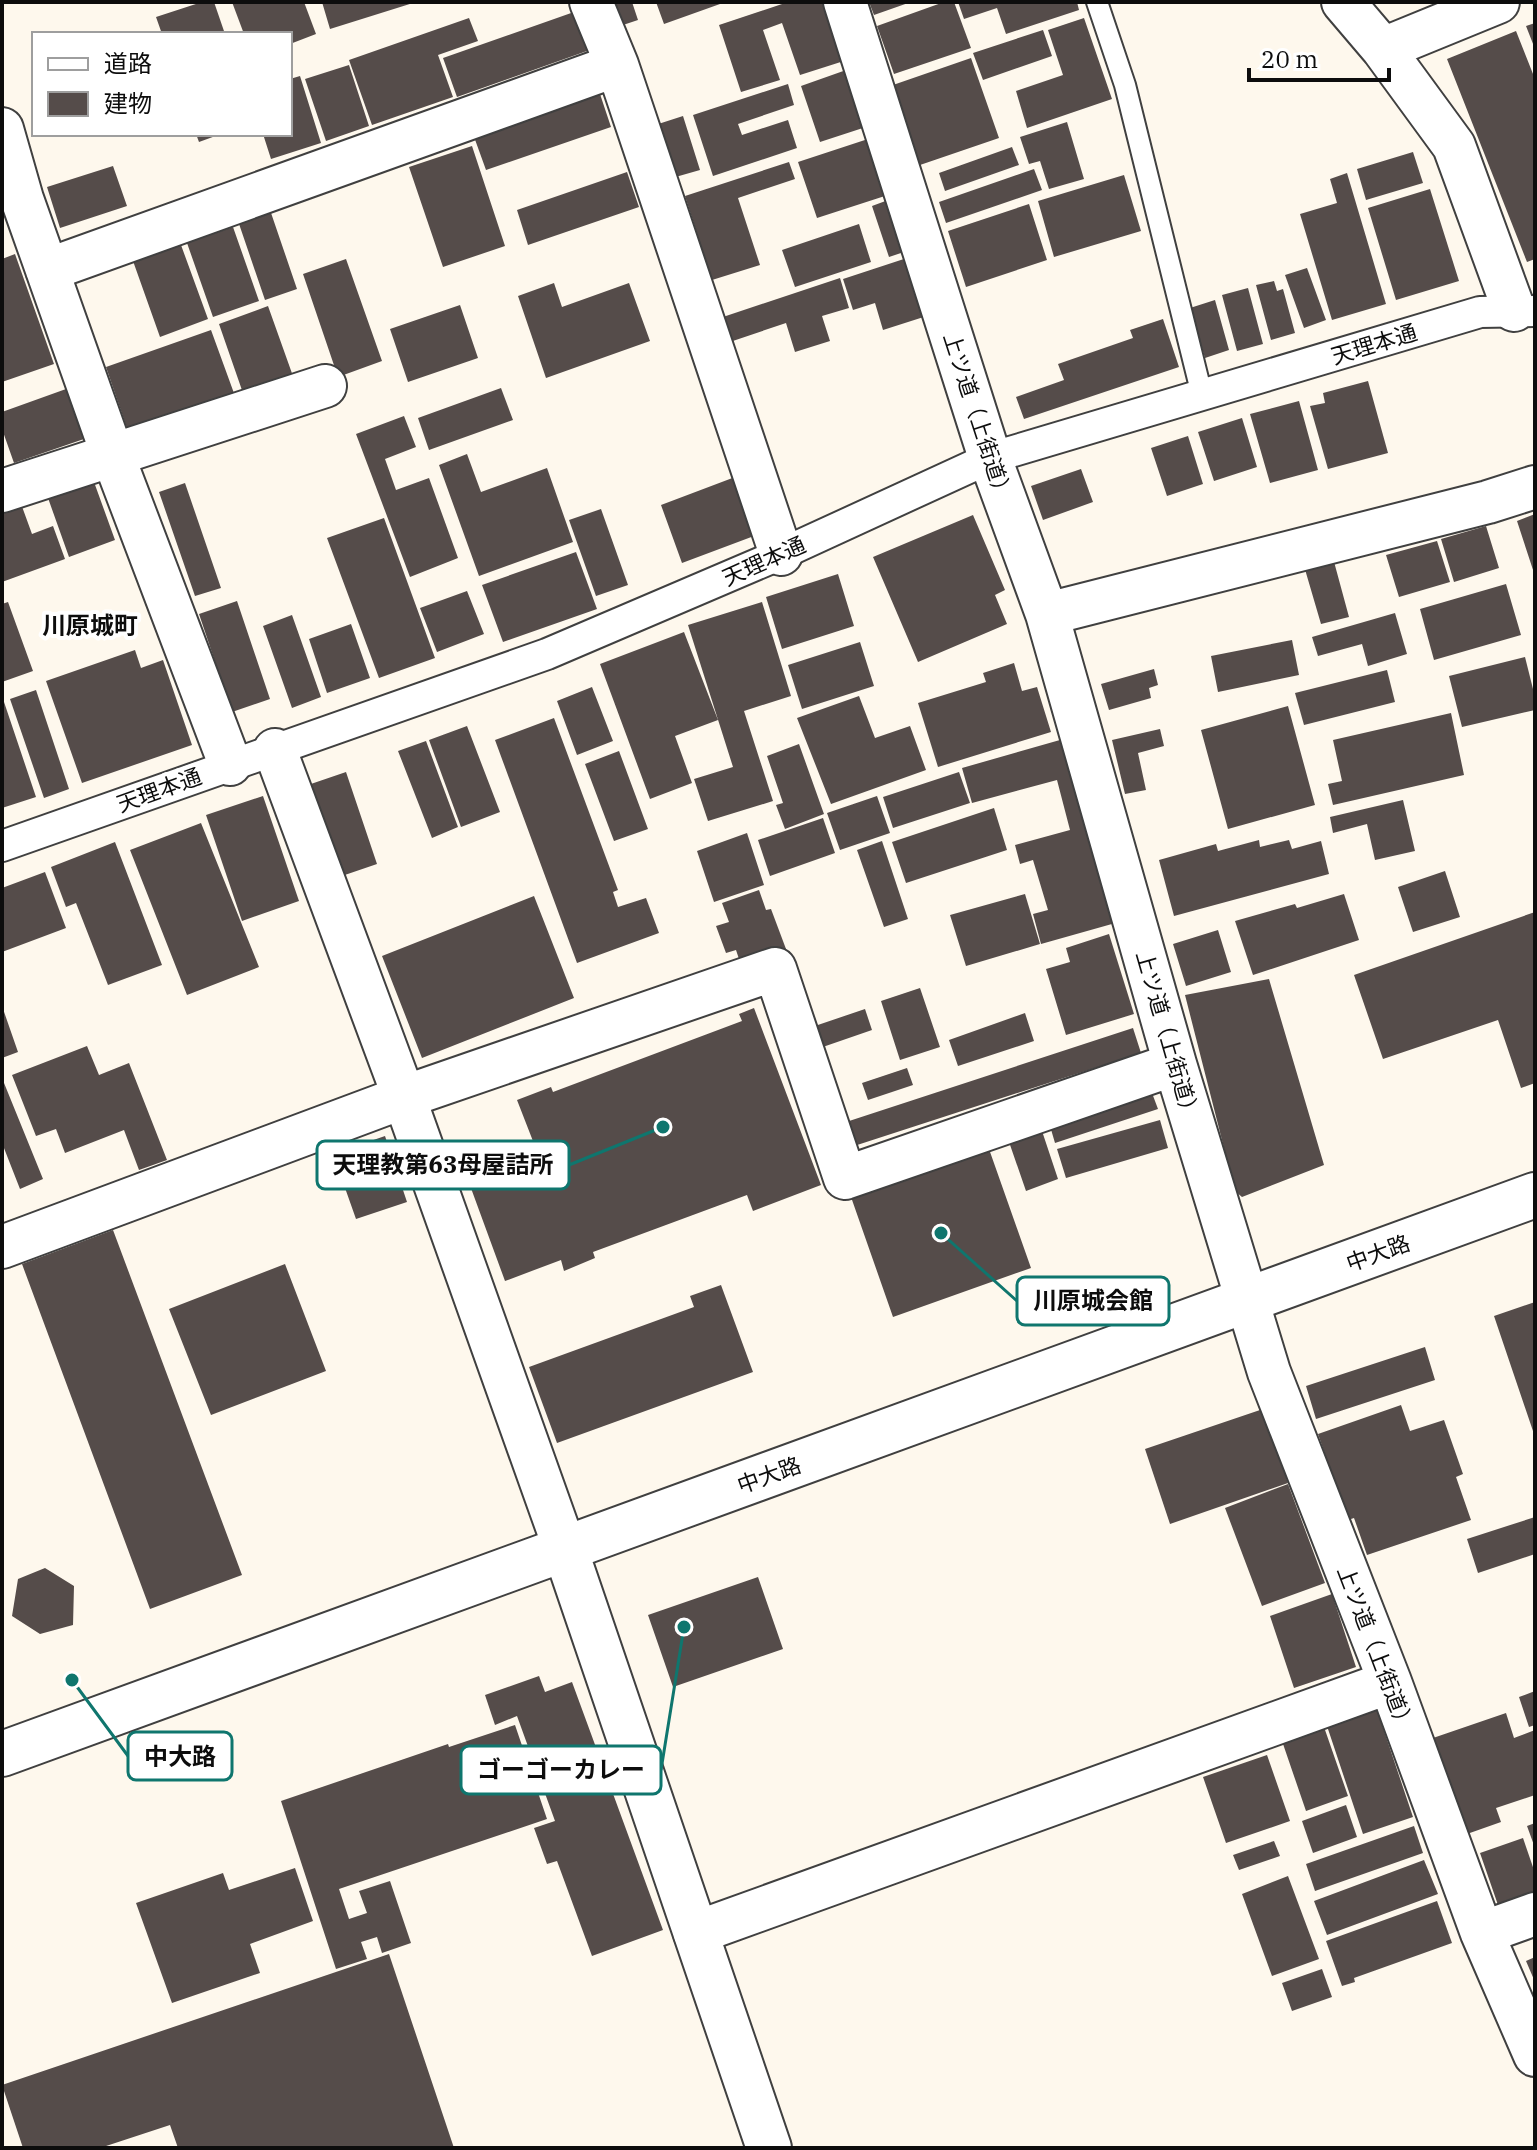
<svg xmlns="http://www.w3.org/2000/svg" width="1537" height="2150" font-family="'IBM Plex Serif','Noto Sans JP',serif">
  <style>
    .building { fill: #554c4a }
    .lines { fill: none; stroke-linecap: round; stroke-linejoin: round }
    .service-casing { stroke: #404040; stroke-width: 24 }
    .pedestrian-casing { stroke: #404040; stroke-width: 34 }
    .minor-casing { stroke: #404040; stroke-width: 46 }
    .tertiary-casing { stroke: #404040; stroke-width: 48 }
    .service { stroke: #fff; stroke-width: 20 }
    .pedestrian { stroke: #fff; stroke-width: 30 }
    .minor { stroke: #fff; stroke-width: 42 }
    .tertiary { stroke: #fff; stroke-width: 44 }
    .labels { text-anchor: middle; stroke-width: 8; stroke-linejoin: round; paint-order: stroke }
    .street-label { font-size: 22px; fill: #0d0d0d; stroke: #fff }
    .neighbourhood-label { font-size: 24px; font-weight: bold; fill: #0d0d0d; stroke: #fff }
    .leader { fill: none; stroke: #0f766e; stroke-width: 3 }
    .callout-dot { fill: #0f766e; stroke: #fff; stroke-width: 3 }
    .callout { fill: #fff; stroke: #0f766e; stroke-width: 3 }
    .callout-label { font-size: 24px; text-anchor: middle; font-weight: bold; fill: #0d0d0d }
  </style>
  <rect width="100%" height="100%" fill="#fef8ed"/>
  <path class="building" d="M202 2H214L225 34H162L156 17Z
    M232 2H304L316 34 290 44V34H244Z
    M322 2H413V3L330 29Z
    M599 2H632L638 20 608 30Z
    M656 2H719L720 4 664 24Z
    M788 2H827L847 60 800 75 782 23 763 30 780 80 741 92 719 25Z
    M869 2H911L874 15Z
    M944 2H954L971 48 894 74 877 26Z
    M958 2H1077L1079 10 1006 34 997 8 964 19Z
    M574 12 587 51 457 97 443 58Z
    M469 18 478 41 438 55 453 97 372 125 349 60Z
    M1084 18 1112 99 1027 128 1016 91 1063 75 1048 30Z
    M1535 23V49L1526 26Z
    M1043 30 1052 56 983 80 973 53Z
    M1516 31 1535 79V259L1527 262 1447 59Z
    M971 58 999 138 920 165 893 85Z
    M349 65 369 126 326 141 305 79Z
    M849 69 869 126 820 142 801 86Z
    M300 76 321 143 271 159 263 134H290V79Z
    M788 84 794 105 738 124 742 135 788 120 797 148 713 176 693 115Z
    M599 91 611 127 486 170 473 134Z
    M683 116 700 170 665 180 649 127Z
    M1067 122 1084 179 1049 189 1040 161 1029 164 1020 137Z
    M196 134H221L199 142Z
    M871 138 891 194 817 218 798 162Z
    M472 146 505 246 443 267 409 167Z
    M1012 147 1019 165 945 191 939 173Z
    M1413 152 1423 183 1366 200 1357 169Z
    M789 162 795 179 738 198 760 265 712 280 685 196Z
    M113 166 127 206 60 228 47 187Z
    M1034 169 1042 190 946 223 939 202Z
    M627 172 639 207 528 245 517 210Z
    M1347 173 1386 304 1332 320 1300 214 1337 203 1330 179Z
    M1124 175 1141 231 1054 257 1038 201Z
    M1430 189 1459 281 1396 300 1368 208Z
    M899 196 916 248 889 257 872 206Z
    M1029 204 1047 260 966 287 948 231Z
    M269 207 297 289 265 300 237 218Z
    M859 224 871 262 795 287 782 250Z
    M233 227 259 301 213 317 187 243Z
    M181 245 208 319 160 337 133 261Z
    M15 254 54 364 2 382V259Z
    M913 256 933 314 883 330 875 303 853 310 843 279Z
    M346 259 382 361 338 377 303 274Z
    M1307 268 1326 320 1304 328 1285 275Z
    M840 278 849 308 822 316 830 341 795 352 786 323 715 347 708 322Z
    M1274 281 1277 291 1283 289 1295 333 1271 340 1256 285Z
    M554 283 562 307 629 283 650 341 546 378 518 296Z
    M1248 288 1263 344 1237 351 1222 295Z
    M1215 300 1229 350 1205 358 1190 308Z
    M460 305 478 358 408 382 390 329Z
    M268 306 294 379 244 396 219 324Z
    M1163 319 1179 367 1024 419 1016 397 1064 380 1058 364 1133 338 1130 330Z
    M211 330 235 396 129 434 106 367Z
    M1368 381 1388 453 1328 469 1310 406 1325 403 1323 393Z
    M501 388 513 420 429 450 418 418Z
    M66 389 84 439 14 463 2 429V412Z
    M1299 401 1318 470 1270 483 1250 414Z
    M404 416 416 447 385 459 396 490 429 478 458 558 410 577 356 434Z
    M1242 418 1257 467 1214 481 1198 432Z
    M1188 436 1203 484 1167 496 1151 448Z
    M467 454 481 492 547 468 573 542 479 576 439 465Z
    M1081 469 1093 502 1043 520 1031 486Z
    M743 474 765 532 682 563 661 505Z
    M94 482 115 540 69 557 48 498Z
    M185 483 221 588 195 596 159 492Z
    M20 501 32 534 53 526 65 559 2 582V508Z
    M601 509 628 585 596 596 569 520Z
    M1535 514V573H1534L1517 521Z
    M973 515 1005 590 995 595 1007 624 918 662 873 557Z
    M384 518 435 658 379 678 327 538Z
    M1486 526 1499 568 1454 582 1441 539Z
    M1437 541 1450 582 1399 597 1386 555Z
    M576 552 597 609 503 642 482 585Z
    M1333 558 1349 617 1321 624 1304 566Z
    M838 574 854 626 782 649 766 597Z
    M1506 584 1521 635 1434 660 1420 609Z
    M467 591 484 634 437 652 420 608Z
    M237 601 270 699 232 712 199 614Z
    M8 602 33 671 2 682V604Z
    M762 602 791 696 744 711 773 801 708 821 694 779 733 767 688 625Z
    M1395 613 1407 654 1368 666 1362 644 1318 656 1312 637Z
    M292 615 321 697 292 708 263 626Z
    M351 624 370 678 327 693 309 639Z
    M684 632 718 720 675 736 692 783 650 799 600 664Z
    M1292 640 1299 675 1218 692 1211 656Z
    M860 642 874 686 802 709 788 665Z
    M135 650 141 668 163 660 192 745 82 783 46 681Z
    M1525 657 1535 697V710L1462 727 1449 676Z
    M1014 663 1022 691 1037 687 1051 732 938 767 918 703 986 682 983 673Z
    M1154 669 1158 685 1149 688 1151 698 1109 710 1101 684Z
    M1387 670 1395 702 1304 725 1295 693Z
    M592 687 613 741 577 755 557 701Z
    M36 690 69 789 44 798 10 699Z
    M2 696 36 797 2 808Z
    M859 696 875 738 910 726 926 770 831 804 797 718Z
    M1288 706 1315 805 1228 829 1201 730Z
    M1451 713 1464 775 1333 805 1328 784 1342 781 1333 740Z
    M554 718 618 890 613 892 618 907 646 898 659 933 577 963 495 740Z
    M467 726 500 812 461 827 429 740Z
    M1160 729 1164 746 1138 753 1146 790 1125 794 1112 740Z
    M1067 738 1119 922 1041 944 1033 914 1048 910 1033 860 1020 864 1015 845 1070 830 1057 780 972 803 962 768Z
    M426 741 458 827 432 838 398 751Z
    M799 744 824 814 785 829 776 805 783 803 767 756Z
    M619 751 648 829 614 841 585 764Z
    M346 772 377 864 336 878 305 786Z
    M959 772 970 803 893 828 883 797Z
    M263 796 299 901 242 921 206 815Z
    M877 796 890 833 840 850 827 813Z
    M1403 800 1415 851 1375 860 1367 824 1333 833 1330 817Z
    M994 808 1007 850 906 883 892 842Z
    M823 818 835 853 770 876 758 840Z
    M201 823 259 967 187 995 130 850Z
    M747 833 764 885 714 902 697 851Z
    M1259 840 1260 847 1289 840 1292 849 1321 841 1329 874 1174 916 1159 860 1216 844 1218 851Z
    M882 841 908 919 884 927 857 850Z
    M115 842 162 965 108 985 76 903 66 907 51 867Z
    M1445 871 1460 917 1413 932 1398 887Z
    M45 872 66 928 2 952V888Z
    M759 890 766 910 771 909 786 949 741 965 736 950 726 953 716 926 729 922 722 903Z
    M1025 894 1040 944 966 966 950 915Z
    M1344 894 1359 940 1253 975 1235 921 1295 904 1297 908Z
    M534 896 574 998 422 1058 382 956Z
    M1535 912V1083L1521 1088 1498 1020 1383 1059 1354 975Z
    M1218 930 1231 972 1186 986 1173 944Z
    M1109 934 1134 1014 1066 1035 1046 969 1070 962 1066 948Z
    M1269 979 1324 1165 1242 1197 1235 1191 1185 995Z
    M920 988 940 1047 900 1060 881 1001Z
    M2 1006 18 1052 2 1058Z
    M754 1008 821 1185 753 1211 747 1195 593 1252 595 1258 564 1271 561 1260 505 1281 468 1180 538 1154 517 1100 551 1087 553 1092 742 1021 739 1014Z
    M865 1009 872 1030 817 1049 809 1028Z
    M1025 1013 1034 1041 958 1066 949 1040Z
    M1133 1028 1141 1053 851 1147 843 1123Z
    M87 1046 99 1075 129 1063 167 1160 139 1170 124 1130 65 1153 56 1129 36 1136 12 1075Z
    M907 1068 913 1085 868 1100 862 1083Z
    M2 1078 43 1179 20 1189 2 1143Z
    M1152 1093 1158 1109 1055 1143 1050 1126Z
    M1160 1120 1168 1148 1066 1178 1057 1149Z
    M1041 1128 1058 1179 1026 1191 1008 1139Z
    M385 1136 407 1202 356 1219 333 1154Z
    M989 1149 1031 1268 893 1317 851 1197Z
    M113 1230 242 1575 150 1609 22 1264Z
    M285 1264 326 1371 211 1415 169 1309Z
    M721 1285 753 1372 557 1443 529 1367 694 1307 690 1296Z
    M1535 1302V1434H1534L1494 1316Z
    M1425 1347 1435 1380 1316 1419 1306 1386Z
    M1401 1405 1410 1431 1444 1420 1463 1474 1456 1477 1471 1520 1367 1555 1354 1518 1348 1520 1318 1434Z
    M1263 1409 1288 1483 1170 1524 1145 1449Z
    M1288 1484 1325 1583 1262 1606 1225 1508Z
    M1535 1517V1554L1478 1573 1467 1539Z
    M45 1568 74 1586 73 1625 40 1634 12 1616 18 1579Z
    M758 1577 783 1649 673 1687 648 1615Z
    M1332 1594 1356 1667 1294 1688 1270 1616Z
    M539 1676 545 1692 572 1682 663 1930 592 1956 557 1861 547 1864 534 1828 555 1821 517 1716 495 1725 485 1695Z
    M1535 1691V1725L1529 1727 1519 1697Z
    M1377 1710 1413 1817 1363 1834 1327 1726Z
    M1506 1713 1514 1738 1535 1730V1795L1496 1808 1501 1822 1467 1834 1433 1738Z
    M515 1725 547 1819 339 1889 349 1919 367 1913 359 1891 390 1881 411 1943 382 1953 377 1937 361 1942 367 1959 336 1969 281 1801 448 1744 449 1747Z
    M1324 1727 1348 1796 1306 1811 1282 1741Z
    M1267 1755 1290 1821 1226 1843 1203 1777Z
    M1346 1805 1357 1837 1313 1853 1302 1821Z
    M1535 1823V1848L1527 1826Z
    M1414 1826 1423 1853 1315 1891 1306 1864Z
    M1523 1838 1535 1873V1893L1498 1905 1480 1853Z
    M1274 1841 1280 1856 1239 1870 1233 1855Z
    M1424 1860 1438 1894 1327 1935 1314 1901Z
    M295 1868 313 1921 250 1944 260 1973 172 2003 136 1903 223 1873 229 1890Z
    M1288 1876 1319 1959 1272 1976 1242 1894Z
    M1437 1901 1452 1943 1354 1978 1355 1982 1342 1986 1326 1941Z
    M389 1954 454 2148H178L170 2125 100 2148H23L2 2085Z
    M1535 1957V1982L1526 1961Z
    M1322 1969 1332 1997 1292 2011 1282 1983Z"/>
  <g class="lines">
    <defs>
      <path id="service" d="M1097 2 1125 85 1202 395"/>
      <path id="pedestrian" d="M2 846 547 654 781 554 990 458 1480 312 1535 311"/>
      <path id="minor" d="M591 2 617 65 781 554
        M845 2 990 458 1047 614 1175 1064 1269 1372 1390 1682 1482 1933 1535 2055
        M1343 2 1383 49 1454 146 1514 310
        M1383 49 1498 2
        M2 129 22 199 113 456 230 764
        M47 270 617 65
        M2 491 325 386
        M1047 614 1488 502 1535 487
        M275 750 404 1097 565 1549
        M2 1247 404 1097 775 969 845 1178 1175 1064
        M695 1933 1390 1682
        M1482 1933 1535 1914"/>
      <path id="tertiary" d="M565 1549 769 2148
        M2 1754 1535 1195"/>
    </defs>
    <use href="#service" class="service-casing"/>
    <use href="#pedestrian" class="pedestrian-casing"/>
    <use href="#minor" class="minor-casing"/>
    <use href="#tertiary" class="tertiary-casing"/>
    <use href="#service" class="service"/>
    <use href="#pedestrian" class="pedestrian"/>
    <use href="#minor" class="minor"/>
    <use href="#tertiary" class="tertiary"/>
  </g>
  <g class="labels">
    <g class="street-label">
      <text transform="translate(1374 344) rotate(-17)" y="8">天理本通</text>
      <text transform="translate(978 417) rotate(72)" y="8">上ツ道（上街道）</text>
      <text transform="translate(764 561) rotate(-24)" y="8">天理本通</text>
      <text transform="translate(159 790) rotate(-20)" y="8">天理本通</text>
      <text transform="translate(1168 1036) rotate(74)" y="8">上ツ道（上街道）</text>
      <text transform="translate(1378 1253) rotate(-20)" y="8">中大路</text>
      <text transform="translate(769 1475) rotate(-20)" y="8">中大路</text>
      <text transform="translate(1376 1649) rotate(69)" y="8">上ツ道（上街道）</text>
    </g>
    <g class="neighbourhood-label">
      <text x="90" y="634">川原城町</text>
    </g>
  </g>
  <path class="leader" d="M663 1127L569 1165M941 1233L1017 1301M72 1680L128 1756M684 1627L661 1770"/>
  <g class="callout-dot">
    <circle cx="663" cy="1127" r="8"/>
    <circle cx="941" cy="1233" r="8"/>
    <circle cx="72" cy="1680" r="8"/>
    <circle cx="684" cy="1627" r="8"/>
  </g>
  <g class="callout">
    <rect x="317" y="1141" width="252" height="48" rx="8"/>
    <rect x="1017" y="1277" width="152" height="48" rx="8"/>
    <rect x="128" y="1732" width="104" height="48" rx="8"/>
    <rect x="461" y="1746" width="200" height="48" rx="8"/>
  </g>
  <g class="callout-label">
    <text x="443" y="1173">天理教第63母屋詰所</text>
    <text x="1093" y="1309">川原城会館</text>
    <text x="180" y="1765">中大路</text>
    <text x="561" y="1778">ゴーゴーカレー</text>
  </g>
  <rect width="1537" height="2150" fill="none" stroke="#0d0d0d" stroke-width="8"/>
  <rect x="32" y="32" width="260" height="104" fill="#ffffff" stroke="#9e9e9e" stroke-width="2"/>
  <rect x="48" y="58" width="40" height="12" fill="#ffffff" stroke="#9e9e9e" stroke-width="2"/>
  <text x="104" y="72" font-size="24" fill="#0d0d0d">道路</text>
  <rect x="48" y="92" width="40" height="24" fill="#554c4a" stroke="#9e9e9e" stroke-width="2"/>
  <text x="104" y="112" font-size="24" fill="#0d0d0d">建物</text>
  <path d="M1249 68v12h140v-12" fill="none" stroke="#0d0d0d" stroke-width="4"/>
  <text x="1261" y="68" font-size="24" fill="#0d0d0d" stroke="#ffffff" stroke-width="6" paint-order="stroke">20 m</text>
</svg>
